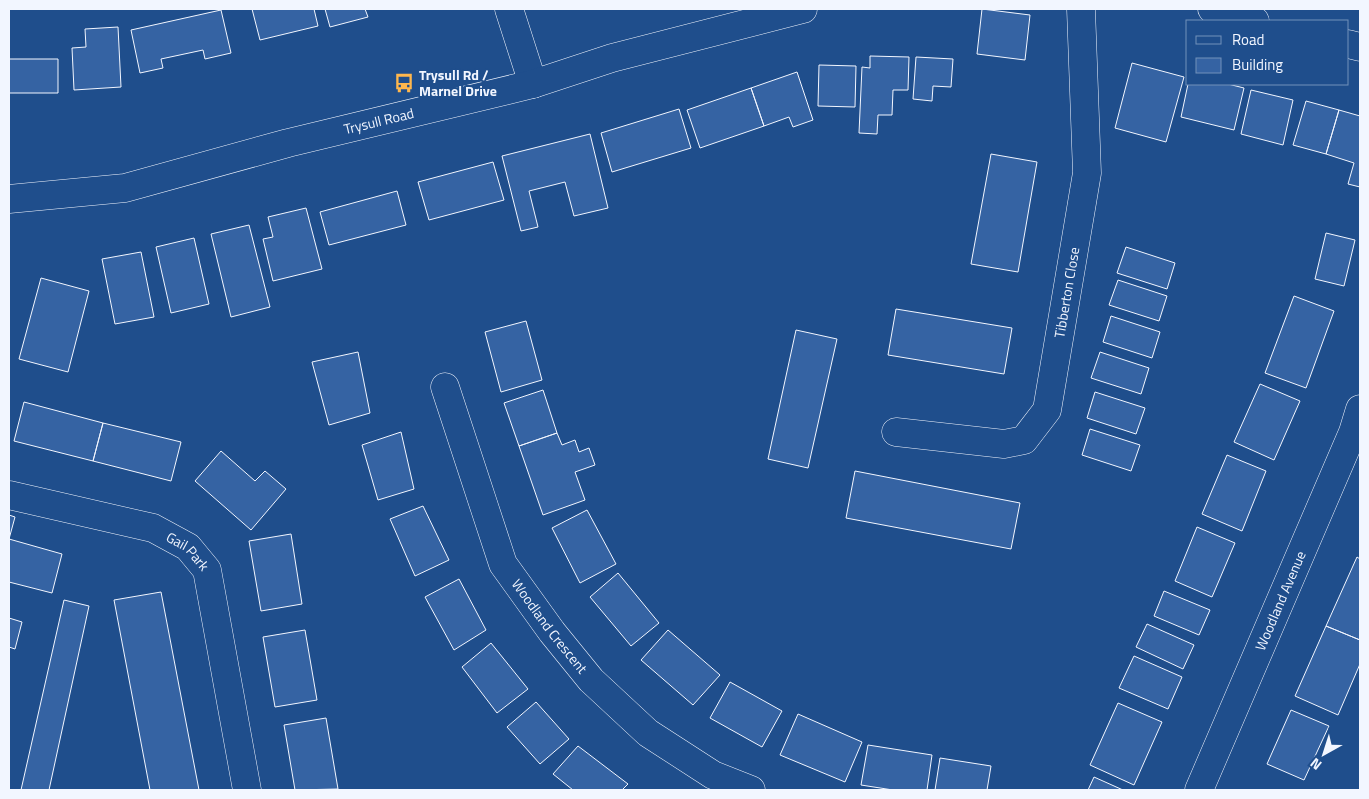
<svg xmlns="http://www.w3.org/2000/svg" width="1369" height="799" font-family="'Titillium Web',sans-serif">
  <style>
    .building { fill: #3563a3; stroke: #f2f6ff }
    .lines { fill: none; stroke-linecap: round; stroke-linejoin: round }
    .minor-casing { stroke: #f2f6ff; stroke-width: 29 }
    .tertiary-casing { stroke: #f2f6ff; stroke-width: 29 }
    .minor { stroke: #1f4e8c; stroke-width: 28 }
    .tertiary { stroke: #1f4e8c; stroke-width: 28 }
    .labels { text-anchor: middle; stroke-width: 4; stroke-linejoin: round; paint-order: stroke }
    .poi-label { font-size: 14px; font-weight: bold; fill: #f2f6ff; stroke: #1f4e8c; text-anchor: start }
    .street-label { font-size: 14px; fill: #f2f6ff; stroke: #1f4e8c }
  </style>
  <rect width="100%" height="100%" fill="#1f4e8c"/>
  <path class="building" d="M252 9H314L318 26 260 40Z
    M325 9H365L368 17 330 27Z
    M982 9 1030 15 1025 60 977 54Z
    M221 10 231 53 205 59 203 50 161 59 163 68 140 73 131 30Z
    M118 27 121 87 74 90 72 48 86 47 85 29Z
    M870 56 909 57 908 90H893L892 115H878L877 134 859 133 862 67 870 68Z
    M916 57 953 59 951 87 933 86 932 101 913 99Z
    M9 59H58V93H9Z
    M1132 63 1184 77 1166 142 1115 128Z
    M819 65 856 66 855 107 818 106Z
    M797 72 813 120 793 127 789 117 764 126 751 88Z
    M1188 84H1228L1244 88 1234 130 1181 117Z
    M751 88 764 126 700 148 687 110Z
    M1251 90 1293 100 1283 145 1241 134Z
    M1306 101 1339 110 1326 154 1293 145Z
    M679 109 691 148 612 172 601 133Z
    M1339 110 1360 116V187L1348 184 1354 163 1326 154Z
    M590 134 608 208 574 216 565 182 529 191 538 227 521 231 502 156Z
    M991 154 1037 162 1018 272 971 264Z
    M493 162 504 200 429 220 418 182Z
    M397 191 406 225 329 245 320 212Z
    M306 208 322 269 273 281 263 239 273 237 268 217Z
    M249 225 270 307 231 317 211 234Z
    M1326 233 1355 240 1344 286 1315 279Z
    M194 238 209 304 171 313 156 247Z
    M1126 247 1175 263 1167 289 1117 273Z
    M141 252 154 317 115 324 102 259Z
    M41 278 89 291 68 372 19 359Z
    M1118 280 1167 296 1159 321 1109 305Z
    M1294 296 1334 311 1306 388 1265 373Z
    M896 309 1012 328 1004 374 888 355Z
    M1111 316 1160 332 1152 358 1103 342Z
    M526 321 542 380 501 392 485 332Z
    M796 330 837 339 808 468 768 459Z
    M358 352 370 413 329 425 312 362Z
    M1100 352 1149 368 1141 394 1091 378Z
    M1260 384 1300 401 1274 460 1234 442Z
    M543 390 557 433 519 446 504 403Z
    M1095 392 1145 408 1136 434 1087 418Z
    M24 402 103 423 93 461 14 441Z
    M103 423 181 442 171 481 93 461Z
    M1090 429 1140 445 1131 471 1082 455Z
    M401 432 414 489 378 500 362 445Z
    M557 433 562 445 575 440 579 452 589 448 595 465 575 472 585 500 543 515 519 446Z
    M221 451 255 481 265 471 286 489 251 530 195 481Z
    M1227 455 1266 471 1242 531 1202 514Z
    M855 471 1020 503 1011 549 846 518Z
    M423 506 449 560 415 576 390 519Z
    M587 510 616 564 580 583 552 528Z
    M9 515 15 517 9 539 62 554 52 593 9 582Z
    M1197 527 1235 543 1212 597 1175 581Z
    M291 534 302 604 261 611 249 541Z
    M1357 557 1360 559V640L1326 626Z
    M618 573 659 623 631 646 590 597Z
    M459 579 486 630 454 650 425 597Z
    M1164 591 1210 610 1199 635 1154 616Z
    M161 592 199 790H150L114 600Z
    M64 600 89 606 49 790H21Z
    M9 618 22 622 15 649 9 647Z
    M1147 624 1194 645 1183 669 1136 647Z
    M1326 626 1360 640V664L1338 715 1295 696Z
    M305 630 317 700 275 707 263 637Z
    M668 630 720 675 693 705 641 660Z
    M491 643 528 689 497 713 462 667Z
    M1134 656 1182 677 1168 709 1119 688Z
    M730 682 782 711 762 747 710 718Z
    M536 702 569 739 540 764 507 727Z
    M1118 703 1162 722 1134 785 1090 765Z
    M1291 710 1329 726 1304 780 1267 764Z
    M798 714 862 742 845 782 780 755Z
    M326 718 338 789 295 790 284 725Z
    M868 745 932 755 927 790H893L861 785Z
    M578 746 628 784 622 790H573L553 774Z
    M940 758 991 766 987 790H935Z
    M1094 777 1123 790H1088Z"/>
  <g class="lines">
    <defs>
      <g id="minor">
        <path d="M509 9 533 84"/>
        <path id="s1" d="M445 387 503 564 552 632 591 680 648 733 713 775 751 790"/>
        <path id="s2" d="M896 432 1004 444 1024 440 1047 410 1087 173 1081 9"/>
        <path id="s3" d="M9 495 153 528 188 547 207 570 247 790"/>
        <path id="s4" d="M1199 790 1353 432 1360 409"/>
      </g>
      <g id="tertiary">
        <path d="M1212 9 1255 21"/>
        <path d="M1348 44 1360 47"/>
        <path id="s5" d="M9 199 125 188 288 143 533 84 612 58 803 9"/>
      </g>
    </defs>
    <use href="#minor" class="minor-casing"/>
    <use href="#tertiary" class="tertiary-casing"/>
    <use href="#minor" class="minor"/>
    <use href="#tertiary" class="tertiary"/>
  </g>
  <defs>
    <symbol id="bus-bare" viewBox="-9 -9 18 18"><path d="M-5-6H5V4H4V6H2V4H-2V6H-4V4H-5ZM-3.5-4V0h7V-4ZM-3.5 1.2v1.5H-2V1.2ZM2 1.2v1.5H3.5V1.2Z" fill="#ffb74d" stroke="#1f4e8c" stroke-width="2.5" paint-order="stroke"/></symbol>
  </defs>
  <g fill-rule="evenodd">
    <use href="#bus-bare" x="390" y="69" width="28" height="28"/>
  </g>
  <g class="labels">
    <g class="poi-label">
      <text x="419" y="80">Trysull Rd /<tspan x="419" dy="16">Marnel Drive</tspan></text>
    </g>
    <g class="street-label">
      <text dy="5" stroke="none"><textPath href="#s5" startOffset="379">Trysull Road</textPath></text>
      <text dy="5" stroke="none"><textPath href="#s2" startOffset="286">Tibberton Close</textPath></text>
      <text dy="5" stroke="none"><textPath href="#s3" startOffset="190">Gail Park</textPath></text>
      <text dy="5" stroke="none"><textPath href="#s4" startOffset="206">Woodland Avenue</textPath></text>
      <text dy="5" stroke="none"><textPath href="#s1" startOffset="264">Woodland Crescent</textPath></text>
    </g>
  </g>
  <rect width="1369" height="799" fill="none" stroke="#f2f6ff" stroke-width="20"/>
  <rect x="1186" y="20" width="162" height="65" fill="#1f4e8c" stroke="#7391ba"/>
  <rect x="1196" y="36" width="25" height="8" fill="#1f4e8c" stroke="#7391ba"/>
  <text x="1232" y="45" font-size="15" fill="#f2f6ff">Road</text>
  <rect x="1196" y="58" width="25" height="15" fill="#3563a3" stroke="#7391ba"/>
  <text x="1232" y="70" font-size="15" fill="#f2f6ff">Building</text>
  <g transform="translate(1324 754) rotate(219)" stroke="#1f4e8c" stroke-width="4" paint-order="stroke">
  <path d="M0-4L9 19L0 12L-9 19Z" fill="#f2f6ff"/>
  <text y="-8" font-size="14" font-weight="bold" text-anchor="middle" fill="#f2f6ff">N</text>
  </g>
</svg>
